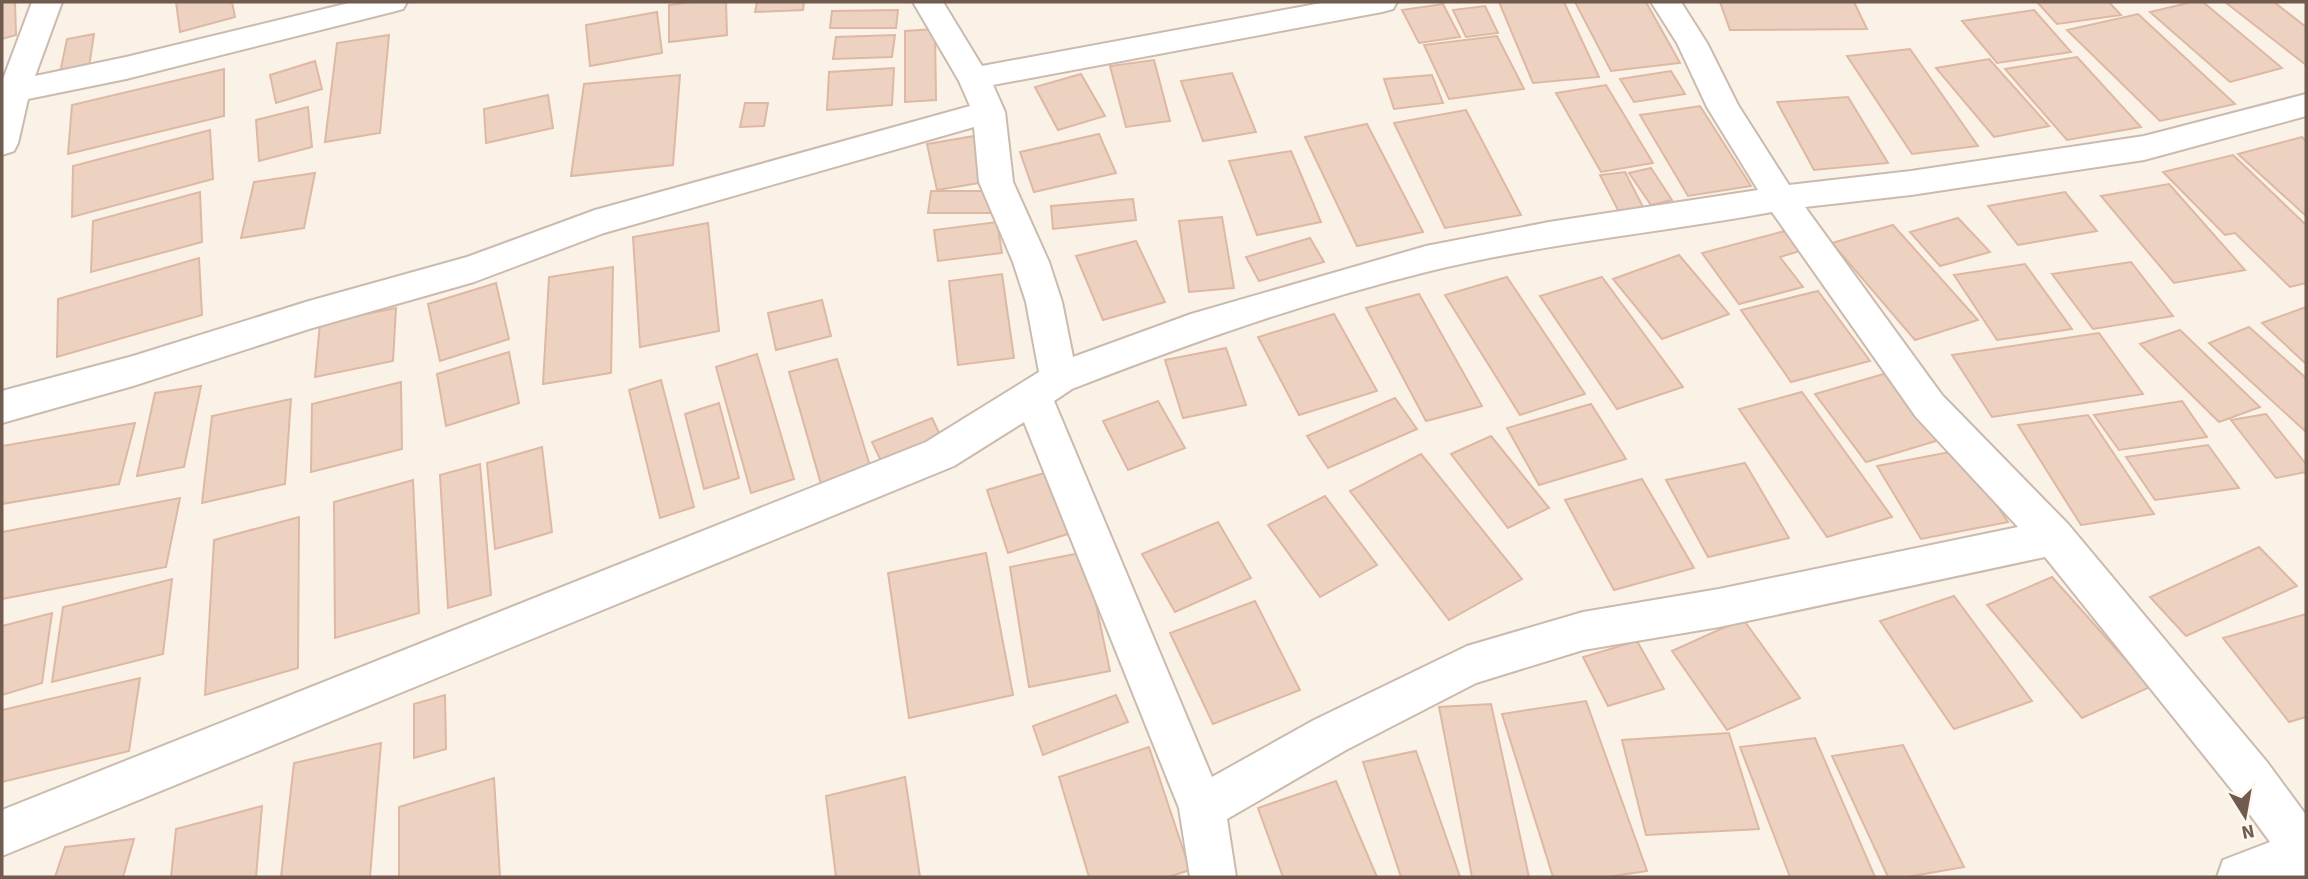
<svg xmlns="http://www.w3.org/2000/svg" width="2308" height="879" font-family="'Source Sans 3',sans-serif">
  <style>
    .building { fill: #edd2c1; stroke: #deb8a3; stroke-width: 2 }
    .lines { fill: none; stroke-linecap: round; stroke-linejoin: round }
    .street-casing { stroke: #cbbaae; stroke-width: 4 }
    .street { fill: #fff; fill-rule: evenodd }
  </style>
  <rect width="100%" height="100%" fill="#faf2e7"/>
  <path class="building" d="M2 2H15L16 35 2 39Z
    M176 2H232L235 17 180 32Z
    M692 2H726L727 35 669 42V5Z
    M757 2H804L803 10 755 12Z
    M1499 2H1564L1599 77 1533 83Z
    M1575 2H1646L1680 63 1611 71Z
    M1720 2H1854L1867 29 1730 30Z
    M2037 2H2109L2121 15 2057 24Z
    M2192 2H2203L2282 68 2230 82 2150 12Z
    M2225 2H2274L2306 27V65Z
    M1443 4 1460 37 1419 43 1402 10Z
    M1485 6 1498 33 1466 37 1453 10Z
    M898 10 896 28H830L832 11Z
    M2034 10 2071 52 1997 63 1962 21Z
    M657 12 662 53 590 66 586 25Z
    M2138 14 2235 104 2160 121 2067 30Z
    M935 29 936 100 905 102V31Z
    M94 34 89 67 60 73 67 39Z
    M389 35 380 133 325 142 337 43Z
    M895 35 892 57 833 59 836 37Z
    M1497 36 1524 89 1449 99 1424 45Z
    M1910 49 1978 146 1912 154 1847 56Z
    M2077 57 2141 127 2067 140 2005 69Z
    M1989 59 2049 126 1994 137 1936 68Z
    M1154 60 1170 121 1126 127 1110 66Z
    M315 61 322 89 276 103 270 75Z
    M894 68 892 105 827 110 829 72Z
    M224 69V116L68 154 72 105Z
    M1671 71 1685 94 1634 102 1620 79Z
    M1232 73 1256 132 1203 141 1181 81Z
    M1081 74 1105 116 1058 130 1035 87Z
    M680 75 673 165 571 176 584 84Z
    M1432 75 1443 103 1394 109 1384 79Z
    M1606 85 1653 163 1601 172 1556 93Z
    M548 95 553 128 486 143 484 109Z
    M1848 97 1888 163 1814 170 1777 102Z
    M745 103H768L764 126 740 127Z
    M1700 106 1751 186 1688 196 1640 115Z
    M308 107 312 147 259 161 256 120Z
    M1466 110 1521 215 1445 228 1394 123Z
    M1367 124 1423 232 1357 246 1305 137Z
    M210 130 213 179 72 217 73 166Z
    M1099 134 1116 173 1034 192 1020 152Z
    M974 136 985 182 937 190 927 144Z
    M2302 137 2306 141V216L2238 154Z
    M1291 151 1321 222 1257 235 1229 161Z
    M2233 155 2306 225V283L2290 287 2235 233 2225 235 2163 172Z
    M1651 168 1672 200 1651 205 1629 173Z
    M1625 172 1644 209 1619 212 1600 175Z
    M315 173 304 228 241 238 254 182Z
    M2169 184 2245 270 2174 283 2101 196Z
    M931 191H994L993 213H928Z
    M200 192 202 242 91 272 93 221Z
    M2065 192 2097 231 2018 245 1988 206Z
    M1133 199 1136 220 1053 229 1051 206Z
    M1222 217 1234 288 1189 292 1179 221Z
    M1958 218 1990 252 1940 266 1910 232Z
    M997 222 1002 253 938 261 934 230Z
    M708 223 719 331 640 347 633 237Z
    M1893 225 1978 320 1915 340 1832 243Z
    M1785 231 1800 251 1780 257 1803 287 1739 304 1702 253Z
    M1310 238 1324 262 1259 281 1246 257Z
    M1136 241 1165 302 1103 320 1076 256Z
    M1679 255 1729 314 1662 339 1613 279Z
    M199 258 202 315 57 357 58 299Z
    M2131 262 2173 316 2093 329 2052 274Z
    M2025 264 2072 329 1997 340 1954 275Z
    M613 267 611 373 543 384 549 277Z
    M1002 274 1014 358 958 365 949 281Z
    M1507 277 1585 394 1520 415 1445 295Z
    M1602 277 1683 387 1617 409 1540 296Z
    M496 283 509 339 440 361 428 304Z
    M1818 291 1870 361 1791 382 1741 310Z
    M1419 294 1482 406 1426 421 1366 308Z
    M822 300 831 336 776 350 768 313Z
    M2306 307V364L2262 323Z
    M396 308 393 361 315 377 320 323Z
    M1334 314 1377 391 1299 415 1258 337Z
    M2249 327 2306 378V432L2209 343Z
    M2180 330 2260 407 2219 422 2140 344Z
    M2099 333 2143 394 1992 417 1952 355Z
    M1226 348 1246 405 1183 418 1165 360Z
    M509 352 519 403 446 426 437 374Z
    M757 354 794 479 751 493 716 367Z
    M837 359 871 469 821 484 789 372Z
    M1894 371 1946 438 1866 462 1815 394Z
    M661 380 694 507 660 518 629 390Z
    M401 382 402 449 311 472 312 404Z
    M201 386 184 467 137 476 155 393Z
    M1802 392 1892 517 1827 537 1739 409Z
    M1395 398 1417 429 1328 468 1307 436Z
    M291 399 285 484 202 503 212 416Z
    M1158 401 1185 448 1128 470 1103 421Z
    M2182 401 2207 437 2119 450 2094 415Z
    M719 403 739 478 704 489 685 414Z
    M1591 404 1626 459 1539 485 1507 428Z
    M2266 414 2306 464V472L2276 478 2231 420Z
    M2088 415 2154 514 2081 525 2018 425Z
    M932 418 942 439 882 463 872 442Z
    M135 423 119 484 2 504V446Z
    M1491 436 1549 508 1508 528 1451 454Z
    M2208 445 2239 488 2155 500 2126 457Z
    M542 447 552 532 495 549 487 463Z
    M1960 450 2008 522 1921 539 1877 466Z
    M1421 454 1522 579 1449 620 1350 491Z
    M1745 463 1789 538 1708 557 1666 480Z
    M480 464 491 595 448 608 440 475Z
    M1051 471 1074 532 1008 553 987 490Z
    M1642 479 1694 568 1614 590 1565 500Z
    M413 480 419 613 335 638 334 502Z
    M1325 496 1377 565 1320 597 1268 525Z
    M180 498 166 567 2 599V532Z
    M299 517 298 668 205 695 214 540Z
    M1218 522 1251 578 1175 612 1142 554Z
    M2259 547 2297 586 2186 636 2150 597Z
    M1085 552 1110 671 1029 687 1010 567Z
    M986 553 1013 695 909 718 888 573Z
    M2052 577 2150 687 2082 718 1987 605Z
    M172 579 163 654 52 682 63 607Z
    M1954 596 2032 701 1954 729 1880 621Z
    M1255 601 1300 690 1213 724 1170 633Z
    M52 613 42 683 2 695V626Z
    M2306 614V717L2289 722 2223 638Z
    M1743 619 1800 698 1727 730 1672 651Z
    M1637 641 1664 689 1608 706 1583 657Z
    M140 678 129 751 2 782V710Z
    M445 695 446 749 414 758V704Z
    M1116 695 1128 722 1043 755 1033 726Z
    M1586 701 1647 871 1607 877H1553L1502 714Z
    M1491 704 1529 877H1472L1439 707Z
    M1729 733 1759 829 1646 835 1622 740Z
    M1815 738 1875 877H1790L1740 747Z
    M381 743 370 877H281L294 763Z
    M1903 745 1964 867 1907 877H1888L1832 756Z
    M1149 747 1190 870 1168 877H1089L1059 777Z
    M1416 751 1460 877H1401L1363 762Z
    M905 777 920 877H836L826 796Z
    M494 778 500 877H399V807Z
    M1336 781 1377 877H1283L1258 808Z
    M262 806 256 877H171L176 829Z
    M134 839 123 877H55L65 847Z"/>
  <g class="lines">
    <defs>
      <path id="street" d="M32 2H62L35 76 126 57 353 2H407L403 9 392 12 126 79 28 99 18 143 14 151 2 155V82Z
        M913 2H943L982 66 1327 2H1397L1393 9 1382 12 993 85 1005 112 1013 182 1049 262 1062 302 1073 357 1191 314 1426 246 1549 222 1758 190 1707 107 1677 43 1651 2H1681L1707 43 1738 105 1789 185 1911 171 2144 136 2306 94V116L2144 160 1911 195 1805 207 1942 395 2068 524 2267 762 2306 815V876L2217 877 2223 860 2270 842 2235 794 2045 557 1719 627 1583 650 1476 683 1346 750 1227 819 1236 877H1190L1179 808 1024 422 954 466 2 856V810L926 442 1039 372 1026 302 1013 262 979 182 974 127 604 233 474 282 309 329 133 386 2 423V391L133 356 309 301 467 257 595 210 970 106 959 81ZM1772 212 1916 417 2018 527 1719 589 1583 612 1467 646 1314 720 1212 777 1054 401 1072 389C1188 344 1305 302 1426 272 1539 244 1657 233 1772 212Z"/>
    </defs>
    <use href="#street" class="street-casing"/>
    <use href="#street" class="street"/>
  </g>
  <rect width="2308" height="879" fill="none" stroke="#715a4e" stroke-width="7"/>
  <g transform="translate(2245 816) rotate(169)" stroke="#fdf7ed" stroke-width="5" paint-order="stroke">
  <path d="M0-5L12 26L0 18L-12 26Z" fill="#715a4e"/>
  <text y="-10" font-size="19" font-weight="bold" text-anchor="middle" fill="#715a4e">N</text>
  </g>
</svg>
